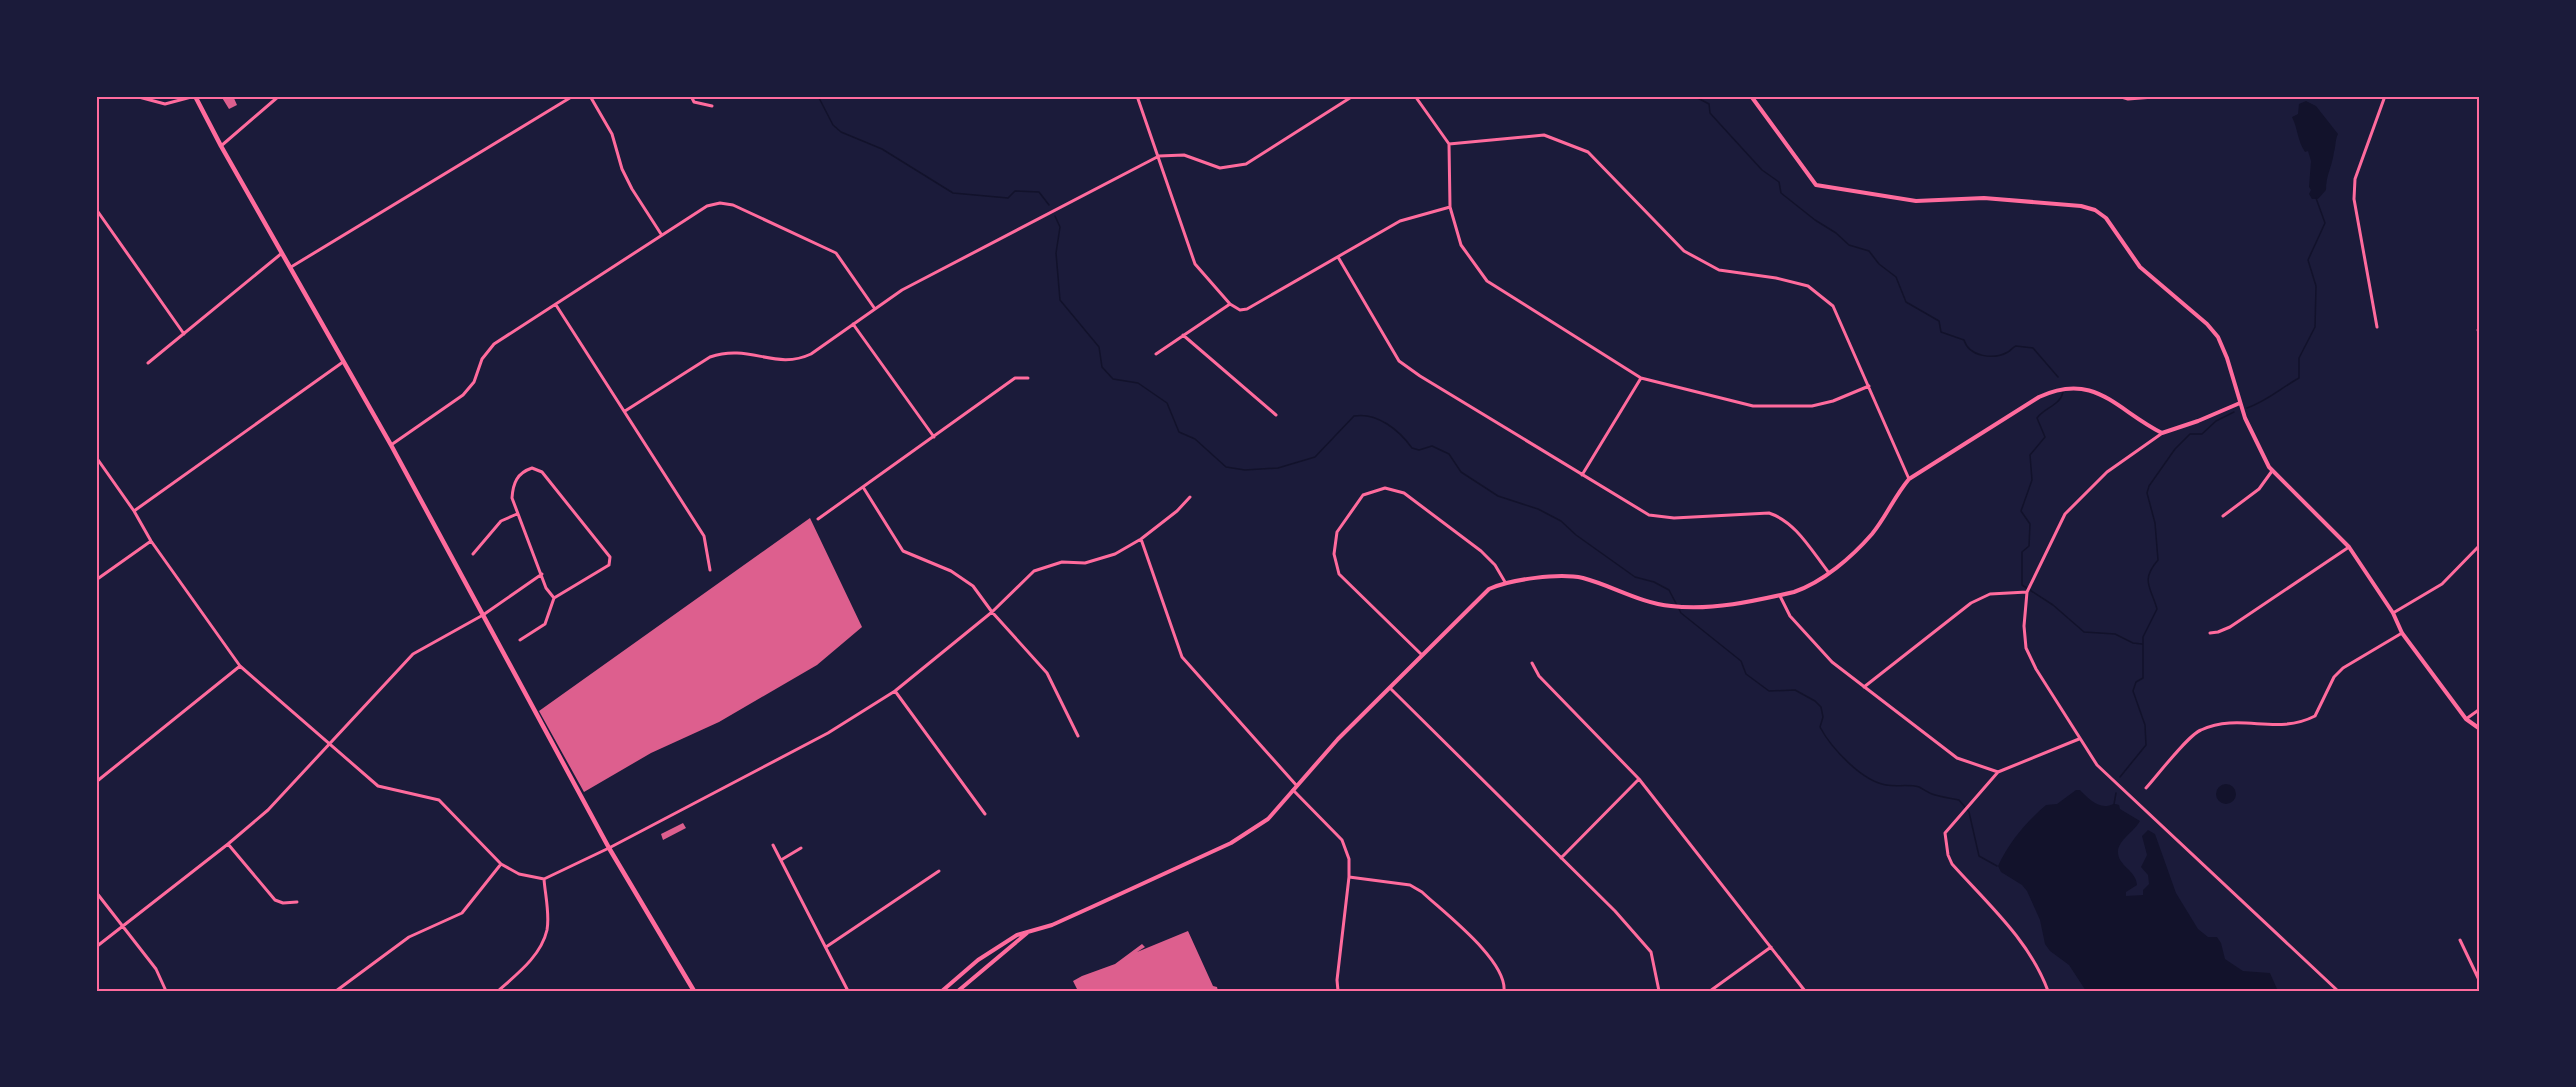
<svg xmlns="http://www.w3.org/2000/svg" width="2576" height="1087" font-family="'DejaVu Sans',sans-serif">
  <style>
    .water { fill: #12122b }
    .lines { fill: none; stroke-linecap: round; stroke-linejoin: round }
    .stream { stroke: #12122b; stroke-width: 1.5 }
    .building { fill: #dd5f8e }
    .minor { stroke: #ff6b9d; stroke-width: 3 }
    .tertiary { stroke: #ff6b9d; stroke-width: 4 }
    .secondary { stroke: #ff6b9d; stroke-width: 4.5 }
    .neatline { fill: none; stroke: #ff6b9d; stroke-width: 2 }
  </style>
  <rect width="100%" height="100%" fill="#1b1b3a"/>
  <path class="water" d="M2306 101 2316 106 2338 134C2335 140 2336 146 2334 152 2332 167 2326 175 2326 190L2318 199H2312L2309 194 2311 190 2309 187 2311 161 2308 151 2305 152C2297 140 2298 129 2292 117L2298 114 2299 104Z
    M2216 794a10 10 0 1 1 20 0a10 10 0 1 1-20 0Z
    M2076 790H2080C2086 796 2095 806 2105 806 2112 806 2112 802 2119 805L2120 809 2140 821C2134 832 2118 840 2118 852 2118 866 2136 870 2137 885L2126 892V896L2143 895V890L2149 884 2148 875 2141 867 2147 855 2142 836 2148 830 2155 834 2176 893 2198 929 2208 937H2217L2221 943 2225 959 2243 971 2270 973 2278 991H2086L2069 965 2050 951 2045 944 2040 920 2027 891 2022 885 2001 872 1998 866C2009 842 2026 822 2046 805L2057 804Z"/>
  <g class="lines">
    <path class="stream" d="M818 96 833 125 841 132 882 149 953 193 1008 198 1015 191 1039 192 1049 205
      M1694 96 1709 104 1710 113 1719 123 1762 170 1779 182 1781 193 1815 220 1836 233 1849 245 1869 251 1879 264 1896 277 1906 302 1939 321 1941 332 1964 340C1969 357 1994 360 2008 352 2011 350 2013 347 2016 346L2033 348 2058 377
      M1055 216 1060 227 1056 253 1060 300 1099 347 1102 367 1113 379 1138 383 1167 403 1179 432 1195 439 1226 467 1245 470 1278 468 1315 457 1354 416C1377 412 1399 430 1412 448L1419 450 1432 446 1449 454 1461 472 1498 496 1538 509 1561 521 1576 535 1635 577 1654 582 1669 590 1681 613 1741 661 1746 674 1769 691 1795 690 1815 701 1821 707 1823 717 1820 727C1831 748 1862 781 1886 785 1897 787 1908 784 1919 787 1923 789 1927 792 1932 794 1940 797 1950 798 1959 800L1969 812 1979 856 1997 866
      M2063 392C2060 406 2045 407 2037 418L2045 437 2030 455 2032 480 2021 511 2030 524 2029 546 2022 552V585L2053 605 2084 632 2115 634 2133 643 2142 644
      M2247 408C2267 401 2281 388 2299 378V358L2315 327 2316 286 2308 260 2325 223 2316 198
      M2120 777 2146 745 2145 725 2133 691 2136 682 2143 678V637L2157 609C2151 587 2140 581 2158 560L2155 523 2147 493 2149 486 2175 449 2190 434H2202L2216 421 2234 412
      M2114 804 2116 793"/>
  </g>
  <path class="building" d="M221 96H233L237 105 229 109Z
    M810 518 862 627 817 665 719 722 651 753 584 792 539 711Z
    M683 823 686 828 663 840 661 834Z
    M1188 931 1213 986 1217 987 1218 991H1078L1073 981 1082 976 1115 964 1142 944 1145 947 1137 952Z"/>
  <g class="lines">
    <path class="minor" d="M135 96 165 104 195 96
      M590 96 612 134 622 169 632 189 661 234
      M691 96 694 102 712 106
      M1137 96 1195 264 1230 304 1240 310 1247 309 1400 221 1450 207
      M1415 96 1449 144 1450 207 1461 245 1487 281 1641 378 1753 406H1812L1833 401 1869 386
      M2118 96 2128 99 2167 96
      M1449 144 1544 135 1588 152 1684 251 1719 270 1776 278 1808 286 1833 306 1909 479
      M221 146 279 96
      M96 209 184 334
      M1338 257 1399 361 1420 376 1649 515 1674 518 1769 513C1796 522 1811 550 1829 573
      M291 267 573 96
      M556 305 704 536 710 570
      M853 324 934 437
      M2377 327 2354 199 2355 179 2385 96
      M2478 330H2480
      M1183 335 1276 415
      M1156 354 1230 304
      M148 363 282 253
      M625 411 710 357C750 343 775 371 811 354L902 290 1159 156 1184 155 1220 168 1246 164 1353 96
      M2161 434 2107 472 2065 514 2027 592 2024 626 2026 648 2036 669 2097 765 2338 991
      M391 445 463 395 474 382 482 359 494 344 707 206 720 203 733 205 836 253 875 309
      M96 457 134 511 151 541 240 666 378 786 439 800 501 864 519 874 544 879 609 848 828 733 895 691 992 612 1034 571 1062 562 1085 563 1115 554 1141 539 1177 511 1190 497
      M532 468 542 472 610 557 609 565 554 598 546 588 512 498C513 483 517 473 532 468Z
      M1582 475 1641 378
      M863 487 903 551 951 571 973 586 992 612 1047 673 1078 736
      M134 511 343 362
      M2223 516 2259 489 2272 471
      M818 519 1015 378H1028
      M1141 539 1182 657 1297 786
      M473 554 501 521 517 514
      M96 580 151 541
      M1780 596 1790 616 1832 662 1957 758 1998 772 2079 739
      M2393 613 2442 584 2480 545
      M2210 633 2218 632 2230 627 2349 547
      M520 640 545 624 554 598
      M1422 655 1339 574 1334 554 1337 532 1363 495 1385 488 1404 493 1481 551 1495 565 1505 582
      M1532 663 1539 676 1639 779 1805 991
      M1864 687 1971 603 1990 594 2027 592
      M1390 688 1615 911 1651 952 1659 991
      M895 691 985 814
      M2466 719 2480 709
      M1998 772 1945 833 1948 855 1952 864C1987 903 2030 941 2048 991
      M96 782 240 666
      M2146 788C2157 776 2188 735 2201 730 2241 712 2276 736 2315 716L2334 677 2343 668 2402 633
      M1293 790 1342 840 1349 859V877L1337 980 1338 991
      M228 844 275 900 283 903 297 902
      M773 845 848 991
      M1561 858 1639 779
      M781 860 801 848
      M1349 877 1410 885 1422 892C1443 912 1507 960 1504 991
      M96 892 156 969 166 991
      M2460 940 2480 982
      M96 947 228 844 268 810 413 654 483 615 542 574
      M826 947 939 871
      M336 991 409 937 462 913 501 864
      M498 991C517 974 541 956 547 930 550 914 545 894 544 879
      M1710 991 1771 947"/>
    <path class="tertiary" d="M1751 96 1816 185 1916 201 1984 198 2081 206 2095 210 2106 218 2140 267 2207 324 2218 337 2227 358 2245 418 2269 467 2349 547 2393 613 2402 633 2466 719 2480 729
      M942 991 978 960 1017 935 1052 925 1094 906 1231 843 1268 819 1338 739 1489 589C1511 579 1559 573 1583 578 1613 586 1640 603 1671 606 1711 611 1755 601 1794 592 1823 582 1852 557 1872 534 1886 517 1894 497 1909 479L2039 397C2095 371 2116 410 2162 433L2198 421 2240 403
      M958 991 1027 933"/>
    <path class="secondary" d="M195 96 221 146 391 445 609 848 694 991"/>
  </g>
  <rect width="2576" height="1087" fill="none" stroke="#1b1b3a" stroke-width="195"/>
  <rect x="98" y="98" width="2380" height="892" class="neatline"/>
</svg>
